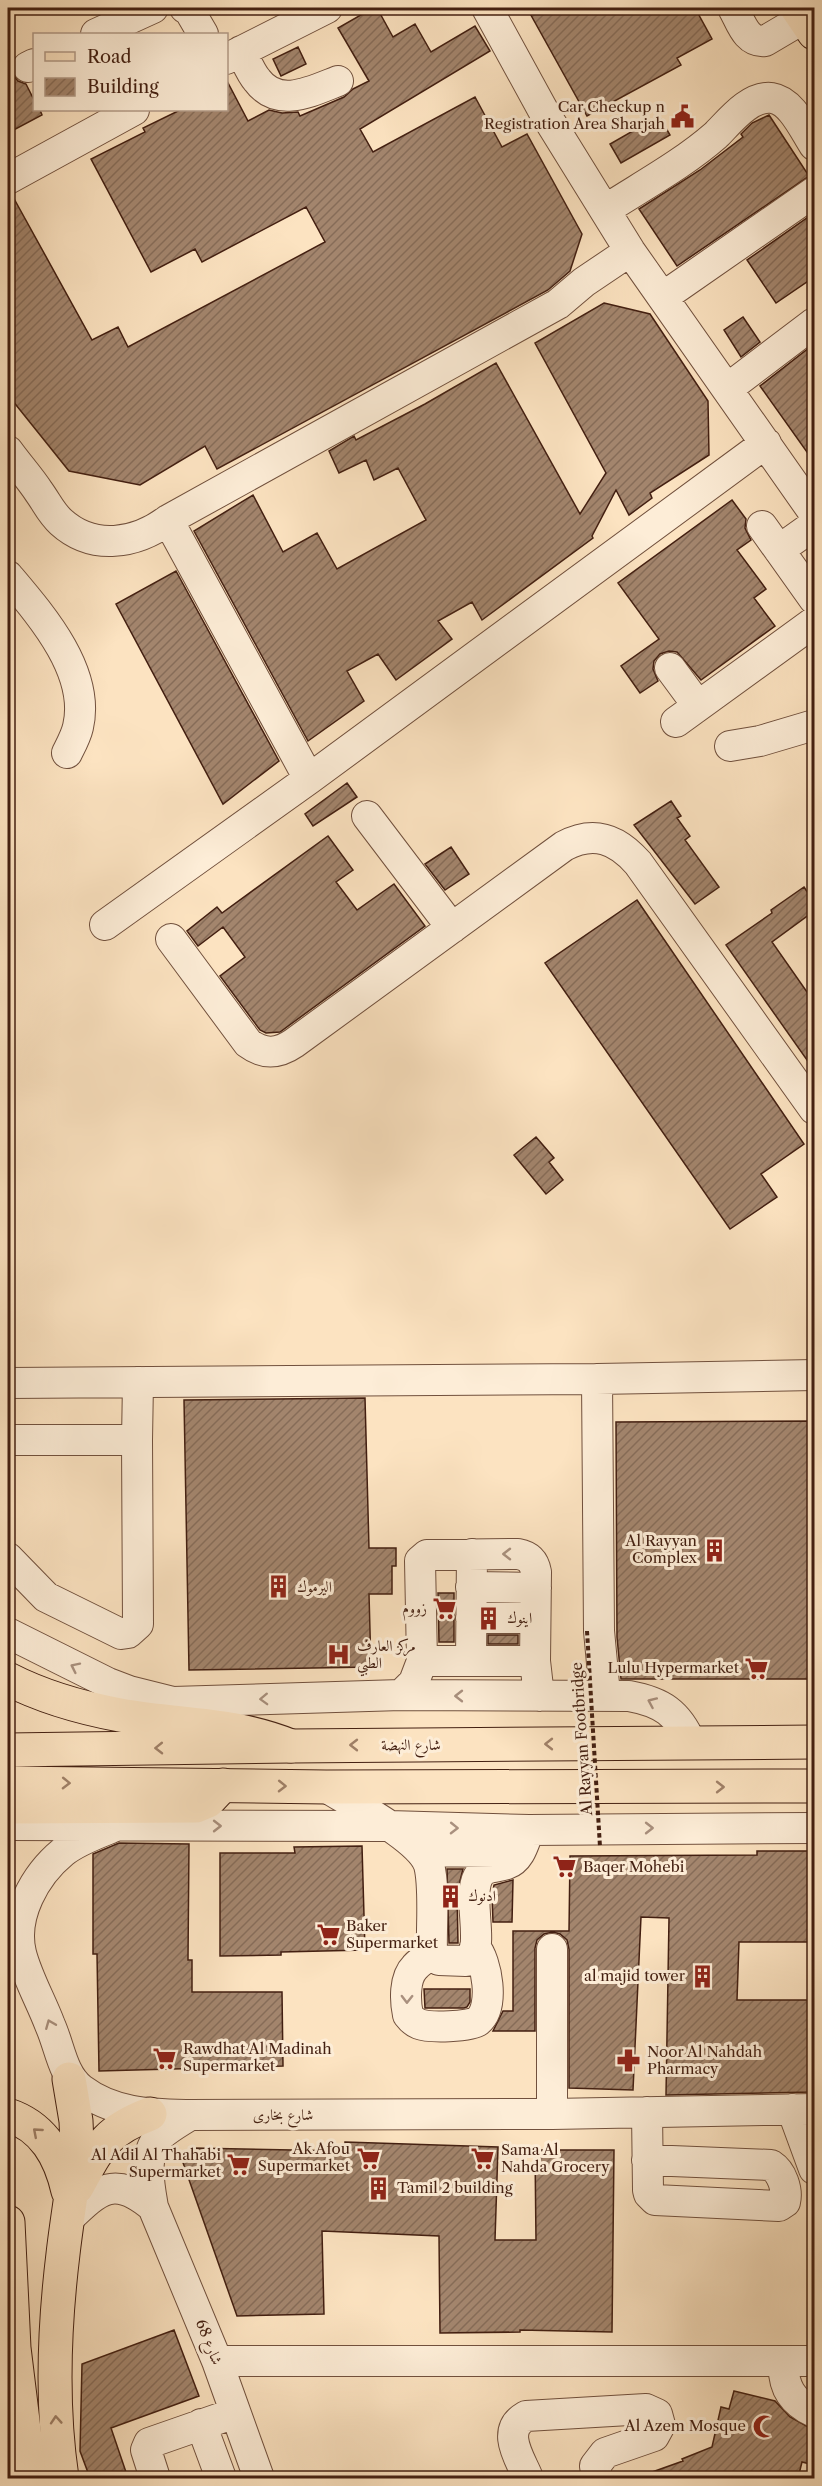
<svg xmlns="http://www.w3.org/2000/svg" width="822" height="2486" font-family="'Libre Caslon Text',Amiri,serif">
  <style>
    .building { fill: url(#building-hatch); stroke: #431f11; stroke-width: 1.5 }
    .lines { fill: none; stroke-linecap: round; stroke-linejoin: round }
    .minor-casing { stroke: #71503d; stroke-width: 32 }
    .major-casing { stroke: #431f11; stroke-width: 35 }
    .highway-casing { stroke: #431f11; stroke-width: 35 }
    .path { stroke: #431f11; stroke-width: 4; stroke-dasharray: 4.5 3; stroke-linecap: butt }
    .minor { stroke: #fdedd7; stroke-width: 30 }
    .major { stroke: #fce3c1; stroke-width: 33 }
    .highway { stroke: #fce3c1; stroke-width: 33 }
    .path-bridge { stroke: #431f11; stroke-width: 4; stroke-dasharray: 4.5 3; stroke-linecap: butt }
    .oneway { stroke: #a9907e }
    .oneway2 { stroke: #a08169 }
    .labels { text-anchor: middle; stroke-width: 6; stroke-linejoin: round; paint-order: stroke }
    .poi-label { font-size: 15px; fill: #431f11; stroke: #fdedd7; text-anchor: start }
    .street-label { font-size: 15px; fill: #431f11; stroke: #fdedd7 }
  </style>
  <defs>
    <pattern id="building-hatch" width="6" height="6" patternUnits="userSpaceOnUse" patternTransform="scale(1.5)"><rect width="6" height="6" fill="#a3856d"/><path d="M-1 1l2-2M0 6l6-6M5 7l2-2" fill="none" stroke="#866c58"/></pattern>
  </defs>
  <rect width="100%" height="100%" fill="#fce3c1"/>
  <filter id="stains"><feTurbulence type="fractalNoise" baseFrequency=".00333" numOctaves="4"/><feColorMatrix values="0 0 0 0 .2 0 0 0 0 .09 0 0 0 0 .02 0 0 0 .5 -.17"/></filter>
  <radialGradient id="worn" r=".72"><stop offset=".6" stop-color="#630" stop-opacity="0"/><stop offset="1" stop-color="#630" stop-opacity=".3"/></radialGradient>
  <path class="building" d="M373 8H377L393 37 415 24 431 52 475 26 490 51 360 129 373 152 475 97 502 147 527 134 582 234 570 271 548 290 217 469 205 446 140 485 69 471 8 395V196L12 195 92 340 118 327 128 347 325 242 306 207 202 262 195 249 151 272 91 159 145 132 143 128 180 110H226V79L248 121 269 110 282 113 298 112 300 116 344 97 353 89 369 81 338 28Z
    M527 8H695L712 39 677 58 681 65 587 116Z
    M298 47 306 64 281 76 273 59Z
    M8 48 13 59 11 67 13 75 18 81 26 84 34 100V110H40L42 115 8 133Z
    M769 115 809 176 677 266 639 209 700 170 743 137 741 134 752 123Z
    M659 116 670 135 621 163 610 144Z
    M814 213V277L776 303 747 260Z
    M604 303 650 314 708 401 709 455 650 493 652 498 629 515 616 490 592 536 593 538 482 620 472 602 438 621 452 639 396 680 378 654 347 671 364 701 308 741 194 531 253 495 283 552 317 533 337 569 426 520 398 468 374 480 366 460 339 473 329 451 354 436 356 440 425 404 496 363 580 514 606 473 535 343Z
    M743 317 760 342 741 357 724 330Z
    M814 344V462L760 386Z
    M732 500 746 519 745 528 751 540 737 550 766 589 754 598 775 626 701 680 677 652 669 651 660 654 654 661 653 669 658 681 640 693 621 666 659 639 618 583Z
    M176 571 279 761 223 804 116 604Z
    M347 783 357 797 313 826 305 814Z
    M671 801 681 816 677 818 690 836 685 840 719 887 695 904 634 825Z
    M328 836 353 870 336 882 357 910 394 884 425 926 280 1032 266 1033 260 1030 220 976 245 957 223 927 198 946 187 931 217 907 222 913Z
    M451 847 469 874 445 890 425 864Z
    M804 887 814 902V911L772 942 814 1002V1070L726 945 772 913 771 910Z
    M637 900 804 1144 761 1174 777 1197 730 1229 545 963Z
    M536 1137 554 1158 549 1162 563 1180 546 1194 514 1155Z
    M365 1398 369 1548H396V1566H392V1594H369L371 1667 189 1670 184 1400Z
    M814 1421V1679H621L617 1637 616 1422Z
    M438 1593H454V1642H439Z
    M488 1635H518V1644H488Z
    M119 1843 189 1844 188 1960H192V1992H282L283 2066 99 2071 97 1954H93V1854Z
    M362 1846 365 1950 281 1952V1955L220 1956V1853H295L294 1847Z
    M757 1851H814V1942H739L737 2000H814V2092L666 2095 669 1918 641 1917 633 2090 569 2088V1949L567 1940 560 1934 553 1932 544 1934 537 1940 535 1948V2031H493L503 2011H513V1931H569L570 1856 757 1855Z
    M447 1869H463L457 1893 458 1943H449Z
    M513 1880 512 1922H493L492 1896 494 1885Z
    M424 1989H470V2002L467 2007 464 2008H425Z
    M345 2142 498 2147 495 2240H536L535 2150H614L612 2332 520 2330V2332L440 2333 439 2236 322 2231 324 2314 237 2316 181 2157 193 2148 345 2151Z
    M174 2330 199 2396 111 2428 128 2478H90L80 2451 82 2364Z
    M734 2391 775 2401 790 2417 812 2429 810 2436 814 2437V2445L810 2464 802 2462 798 2478 779 2474 778 2478H642L641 2476 683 2461 682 2459 712 2447 721 2407 729 2409Z"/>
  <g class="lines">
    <defs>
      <path id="minor" d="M185 8 189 10 203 34
        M487 8 544 112 630 251 814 513
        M733 8C741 22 746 43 765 41L804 18
        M96 34 153 8
        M241 51C246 60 250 72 257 80 278 109 312 91 338 81
        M226 59 327 8
        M28 67 34 64
        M8 179 134 110
        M605 210C642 186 683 164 716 135 730 121 750 95 772 98 792 101 804 130 814 145
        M663 297 814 192
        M727 389 814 323
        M8 451C18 465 30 478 39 492 47 503 51 513 61 522 93 551 136 544 168 520L558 304 584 282 630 251
        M168 520 309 779
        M762 526 814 599
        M779 550 814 525
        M8 576C41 615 91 672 78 727 76 736 71 745 67 753
        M670 668 698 706
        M676 722 814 622
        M730 746 760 741 814 725
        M367 816 452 928
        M105 925 309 779 766 443
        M171 939 248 1043C264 1055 278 1054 294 1043L564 846C594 830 617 839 638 863L814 1109
        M597 1379 599 1631 605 1695
        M8 1383 597 1379 814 1375
        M8 1440H137L138 1624 128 1633 121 1634 46 1597 8 1558
        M137 1440 138 1382
        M471 1587 536 1588
        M471 1618H535
        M8 1633 108 1683 129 1691 173 1702 401 1695 629 1696C662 1702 678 1713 691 1743
        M471 1660 472 1554
        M422 1661H535
        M401 1695 414 1682 422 1661 420 1561 427 1555 518 1554C529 1556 534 1561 536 1572L535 1661 539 1696
        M326 1787C351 1803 420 1838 429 1865 435 1887 431 1929 432 1953L439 1960 466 1961 473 1957C482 1937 468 1896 478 1877 484 1865 496 1868 507 1864 521 1859 524 1842 529 1830
        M8 1825 389 1826 529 1830 814 1828
        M116 1826C99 1833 78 1840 63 1852 35 1875 12 1916 21 1953 27 1977 41 2001 50 2025 60 2047 62 2074 81 2089 114 2114 151 2114 190 2115L552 2114 814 2109
        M421 1851 495 1852 508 1863
        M431 1949C428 1959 421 1960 415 1967 404 1978 405 2001 408 2015 411 2019 414 2022 419 2024 429 2028 470 2027 478 2021 495 2007 487 1961 475 1947
        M792 2109 814 2169
        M647 2112 648 2190 649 2194 655 2200 779 2206 785 2202C788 2190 782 2172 771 2165L647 2160
        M552 2114V1949
        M190 2115C181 2121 170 2127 162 2134 142 2151 149 2184 153 2207L217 2361 259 2478
        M67 2220C99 2189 114 2174 153 2207
        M217 2361H814
        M784 2361C782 2386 792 2402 814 2412
        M201 2424 221 2478
        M155 2478 146 2450 149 2443 235 2413
        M528 2478C520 2458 500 2431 526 2416L646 2409 657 2414 660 2425 654 2436 605 2453 595 2466 597 2478"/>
      <path id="major" d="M797 8 814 33
        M8 1750 291 1746 814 1742
        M8 1783 326 1787 814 1786
        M8 2115C44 2127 60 2156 68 2191
        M77 2187C99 2147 105 2131 150 2114
        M62 2478C51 2404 54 2328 63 2254 67 2218 74 2181 77 2145L76 2121 69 2079"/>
      <path id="highway" d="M8 1679C43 1697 82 1708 120 1715 181 1726 231 1722 291 1746
        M8 1807 196 1806 208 1801 223 1785
        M8 2222 14 2348 30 2478"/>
    </defs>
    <use href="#minor" class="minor-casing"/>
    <use href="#major" class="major-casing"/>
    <use href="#highway" class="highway-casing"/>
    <path class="path" d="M812 1351 814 1342"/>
    <use href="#minor" class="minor"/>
    <use href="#major" class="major"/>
    <use href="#highway" class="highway"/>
    <path class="path-bridge" d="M587 1631 600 1847"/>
  </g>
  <defs><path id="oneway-chevron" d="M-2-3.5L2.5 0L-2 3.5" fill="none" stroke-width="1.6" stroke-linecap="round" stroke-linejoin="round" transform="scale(1.5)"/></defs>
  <g class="oneway">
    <use href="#oneway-chevron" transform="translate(507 1554) rotate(180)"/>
    <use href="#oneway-chevron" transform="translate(75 1667) rotate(-154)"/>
    <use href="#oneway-chevron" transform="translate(459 1696) rotate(-180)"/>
    <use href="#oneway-chevron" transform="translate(264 1699) rotate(178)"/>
    <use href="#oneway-chevron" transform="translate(652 1702) rotate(-156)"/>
    <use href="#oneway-chevron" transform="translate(217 1826)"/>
    <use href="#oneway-chevron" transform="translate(454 1828) rotate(1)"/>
    <use href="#oneway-chevron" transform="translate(649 1828)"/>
    <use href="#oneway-chevron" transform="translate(407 1999) rotate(91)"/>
    <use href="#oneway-chevron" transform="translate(50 2024) rotate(-112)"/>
  </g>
  <g class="oneway2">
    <use href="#oneway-chevron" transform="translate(549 1744) rotate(180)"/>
    <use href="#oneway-chevron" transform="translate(354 1745) rotate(180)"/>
    <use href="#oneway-chevron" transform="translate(159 1748) rotate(179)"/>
    <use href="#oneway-chevron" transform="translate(66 1783) rotate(1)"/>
    <use href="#oneway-chevron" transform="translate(282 1786) rotate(1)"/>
    <use href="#oneway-chevron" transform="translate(720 1787)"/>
    <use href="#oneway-chevron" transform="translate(37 2132) rotate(-139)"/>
    <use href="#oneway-chevron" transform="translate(56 2420) rotate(-94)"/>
  </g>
  <defs>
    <symbol id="civic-bare" viewBox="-9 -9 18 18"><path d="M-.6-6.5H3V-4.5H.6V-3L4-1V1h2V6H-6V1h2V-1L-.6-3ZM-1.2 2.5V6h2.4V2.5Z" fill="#8f2418" stroke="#fdedd7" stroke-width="2.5" paint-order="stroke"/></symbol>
    <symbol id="building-bare" viewBox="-9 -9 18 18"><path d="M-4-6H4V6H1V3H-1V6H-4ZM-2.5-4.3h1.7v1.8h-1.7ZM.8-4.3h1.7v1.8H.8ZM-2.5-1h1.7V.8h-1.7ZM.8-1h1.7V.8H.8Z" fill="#8f2418" stroke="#fdedd7" stroke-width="2.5" paint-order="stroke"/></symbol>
    <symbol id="supermarket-bare" viewBox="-9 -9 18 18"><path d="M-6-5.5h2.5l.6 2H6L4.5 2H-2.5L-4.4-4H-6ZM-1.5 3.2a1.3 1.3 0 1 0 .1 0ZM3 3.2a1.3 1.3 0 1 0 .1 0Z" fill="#8f2418" stroke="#fdedd7" stroke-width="2.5" paint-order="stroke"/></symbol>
    <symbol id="hospital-bare" viewBox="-9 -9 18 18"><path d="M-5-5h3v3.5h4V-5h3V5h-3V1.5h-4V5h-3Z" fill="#8f2418" stroke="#fdedd7" stroke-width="2.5" paint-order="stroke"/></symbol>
    <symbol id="pharmacy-bare" viewBox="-9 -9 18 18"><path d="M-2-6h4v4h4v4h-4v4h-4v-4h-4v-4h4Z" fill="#8f2418" stroke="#fdedd7" stroke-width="2.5" paint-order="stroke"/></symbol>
    <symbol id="mosque-bare" viewBox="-9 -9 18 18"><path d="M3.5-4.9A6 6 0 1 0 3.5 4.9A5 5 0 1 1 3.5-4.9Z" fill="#8f2418" stroke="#fdedd7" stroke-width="2.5" paint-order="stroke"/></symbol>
  </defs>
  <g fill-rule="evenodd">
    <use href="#civic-bare" x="666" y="100" width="33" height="33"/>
    <use href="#building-bare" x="698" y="1534" width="33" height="33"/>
    <use href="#building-bare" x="262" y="1570" width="33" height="33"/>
    <use href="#supermarket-bare" x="428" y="1592" width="33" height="33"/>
    <use href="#building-bare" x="472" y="1602" width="33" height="33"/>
    <use href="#hospital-bare" x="322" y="1638" width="33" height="33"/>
    <use href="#supermarket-bare" x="740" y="1652" width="33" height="33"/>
    <use href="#supermarket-bare" x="548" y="1850" width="33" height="33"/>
    <use href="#building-bare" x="434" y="1880" width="33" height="33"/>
    <use href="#supermarket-bare" x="312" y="1918" width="33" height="33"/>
    <use href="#building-bare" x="686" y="1960" width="33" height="33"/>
    <use href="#supermarket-bare" x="148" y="2042" width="33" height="33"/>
    <use href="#pharmacy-bare" x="612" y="2044" width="33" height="33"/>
    <use href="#supermarket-bare" x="352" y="2142" width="33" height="33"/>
    <use href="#supermarket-bare" x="466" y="2142" width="33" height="33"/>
    <use href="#supermarket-bare" x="222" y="2148" width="33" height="33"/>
    <use href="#building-bare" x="362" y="2172" width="33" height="33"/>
    <use href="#mosque-bare" x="748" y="2410" width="33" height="33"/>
  </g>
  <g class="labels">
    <g class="poi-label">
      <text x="665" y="112" text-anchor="end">Car Checkup n<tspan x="665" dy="17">Registration Area Sharjah</tspan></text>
      <text x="697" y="1546" text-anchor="end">Al Rayyan<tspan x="697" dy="17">Complex</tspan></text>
      <text x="297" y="1592">اليرموك</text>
      <text x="427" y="1613" text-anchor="end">زووم</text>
      <text x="507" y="1623">اينوك</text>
      <text x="357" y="1651">مركز العارف<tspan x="357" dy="17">الطبي</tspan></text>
      <text x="739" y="1673" text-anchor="end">Lulu Hypermarket</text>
      <text x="583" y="1872">Baqer Mohebi</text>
      <text x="468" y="1901">ادنوك</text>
      <text x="346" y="1931">Baker<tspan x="346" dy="17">Supermarket</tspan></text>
      <text x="685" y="1981" text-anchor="end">al majid tower</text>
      <text x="183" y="2054">Rawdhat Al Madinah<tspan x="183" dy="17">Supermarket</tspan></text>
      <text x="647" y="2057">Noor Al Nahdah<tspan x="647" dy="17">Pharmacy</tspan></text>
      <text x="350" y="2154" text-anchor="end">Ak Afou<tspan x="350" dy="17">Supermarket</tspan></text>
      <text x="501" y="2155">Sama Al<tspan x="501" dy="17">Nahda Grocery</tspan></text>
      <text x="221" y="2160" text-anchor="end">Al Adil Al Thahabi<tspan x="221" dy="17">Supermarket</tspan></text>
      <text x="397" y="2193">Tamil 2 building</text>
      <text x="746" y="2431" text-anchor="end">Al Azem Mosque</text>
    </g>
    <g class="street-label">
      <text transform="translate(582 1739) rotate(-94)" y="5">Al Rayyan Footbridge</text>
      <text x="411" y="1750">شارع النهضة</text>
      <text x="283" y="2120">شارع بخارى</text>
      <text transform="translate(209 2342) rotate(68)" y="5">شارع 68</text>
    </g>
  </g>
  <rect width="822" height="2486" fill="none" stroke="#fce3c1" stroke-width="30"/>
  <rect x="9" y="9" width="804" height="2468" fill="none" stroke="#431f11" stroke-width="3"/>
  <rect x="15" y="15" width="792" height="2456" fill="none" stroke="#431f11" stroke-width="1.5"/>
  <rect x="33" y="33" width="195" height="78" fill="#fdedd7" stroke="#b39b88" stroke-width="1.5"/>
  <rect x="45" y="52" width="30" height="9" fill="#fce3c1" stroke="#b39b88" stroke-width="1.5"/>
  <text x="87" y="63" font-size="18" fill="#431f11">Road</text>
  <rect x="45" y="78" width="30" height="18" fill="url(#building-hatch)" stroke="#b39b88" stroke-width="1.5"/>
  <text x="87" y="93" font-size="18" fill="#431f11">Building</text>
  <rect width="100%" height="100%" filter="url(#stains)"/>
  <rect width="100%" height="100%" fill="url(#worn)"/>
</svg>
